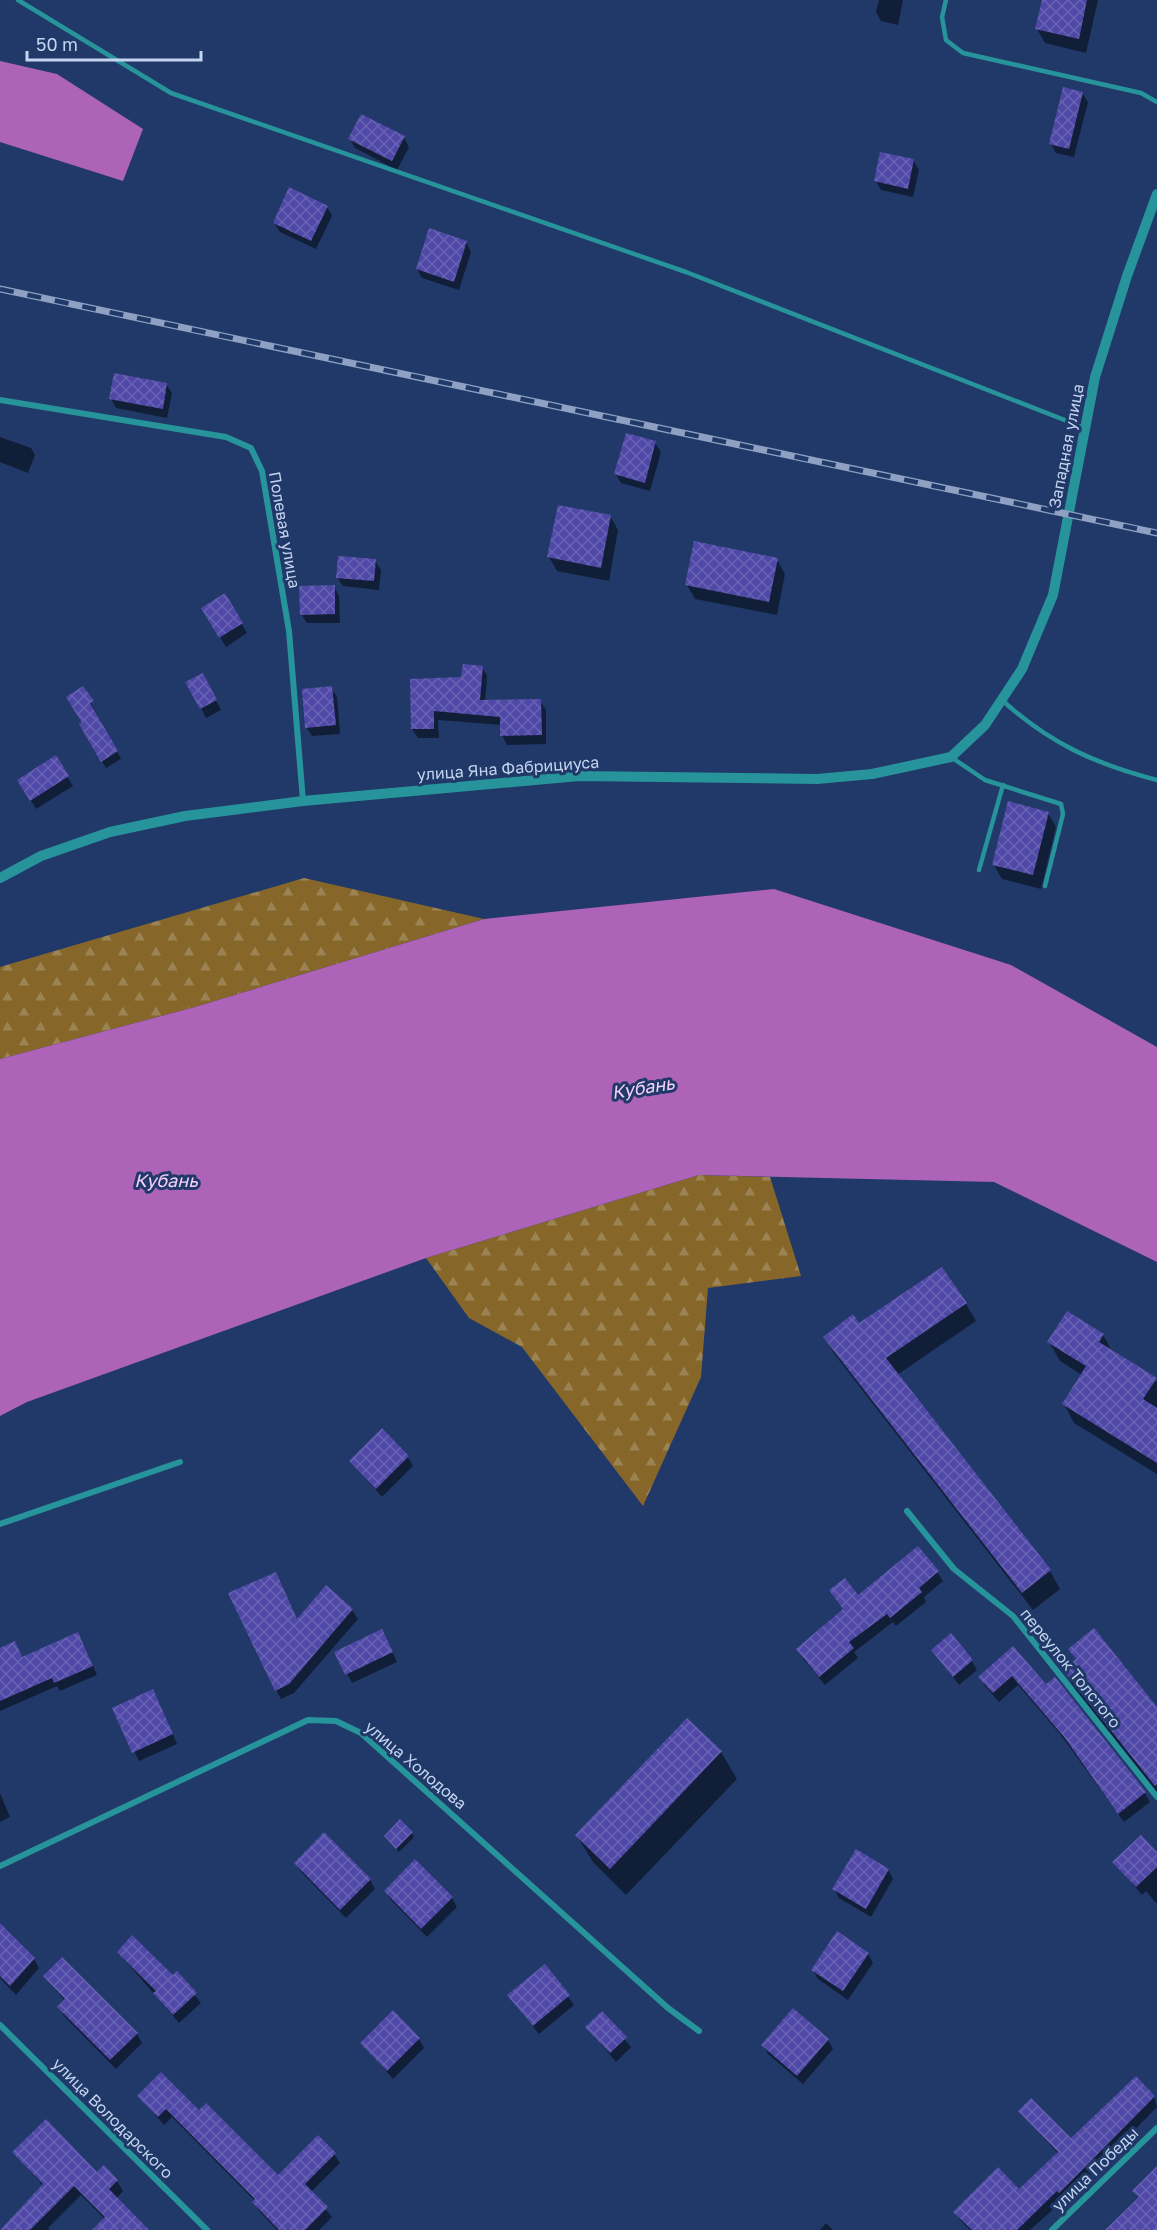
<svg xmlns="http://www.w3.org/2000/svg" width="1157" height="2230" font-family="'Golos Text',sans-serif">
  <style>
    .forest { fill: url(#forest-firs) }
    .water { fill: #ad63b8 }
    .shadow { fill: #0007 }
    .building { fill: url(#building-cross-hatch) }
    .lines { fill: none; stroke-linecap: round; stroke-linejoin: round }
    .service { stroke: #27939b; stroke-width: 4.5 }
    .minor { stroke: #27939b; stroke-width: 6 }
    .tertiary { stroke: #27939b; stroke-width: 10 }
    .rail-casing { stroke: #8ea1c3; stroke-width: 7 }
    .rail { stroke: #213968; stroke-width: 4.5; stroke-dasharray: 14; stroke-linecap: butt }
    .labels { text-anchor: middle; stroke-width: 6; stroke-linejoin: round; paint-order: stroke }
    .street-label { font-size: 16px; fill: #c4d4f0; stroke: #213968 }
    .water-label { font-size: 18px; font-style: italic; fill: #f6d0fb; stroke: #213968 }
  </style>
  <defs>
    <pattern id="forest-firs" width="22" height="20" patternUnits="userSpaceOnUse" patternTransform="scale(1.5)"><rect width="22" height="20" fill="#866729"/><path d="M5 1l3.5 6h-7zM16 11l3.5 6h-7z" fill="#9b8353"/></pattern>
    <pattern id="building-cross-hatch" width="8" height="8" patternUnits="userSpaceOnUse" patternTransform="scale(1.5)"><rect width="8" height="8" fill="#4f48a6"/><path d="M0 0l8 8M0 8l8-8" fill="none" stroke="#6762b3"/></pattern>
  </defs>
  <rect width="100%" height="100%" fill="#213968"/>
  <path class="forest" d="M304 878 484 919 195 1007 0 1059V967Z
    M699 1175 770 1177 801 1276 708 1288 701 1377 643 1506 522 1347 469 1318 426 1258Z"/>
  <path class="water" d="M0 61 57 74 143 129 123 181 0 142Z
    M774 889 1011 965 1157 1047V1262L994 1182 699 1175 426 1258 27 1402 0 1416V1059L195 1007 484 919Z"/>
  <path class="shadow" d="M879 0H903L898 25 881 21 876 12Z
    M1043 0H1098L1086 53 1045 43 1037 29Z
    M1082 93 1088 102 1074 157 1056 153 1051 144Z
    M404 138 409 147 397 170 355 148 350 139Z
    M913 160 919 170 913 197 881 190 876 181Z
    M327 207 332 216 316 249 280 232 274 223Z
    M466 242 471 252 459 290 422 278 417 269Z
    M166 384 172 393 167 418 116 408 111 399Z
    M0 437 31 448 35 455 28 473 0 462Z
    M655 443 661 452 650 491 621 483 616 474Z
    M610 516 618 530 609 581 557 571 549 557Z
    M777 560 785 574 777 615 695 599 687 585Z
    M375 561 381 570 379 590 343 586 337 577Z
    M334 586 339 596 340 623H307L301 614Z
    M224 595 247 633 226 647 203 609Z
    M482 667 487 676 485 702 540 701 546 710V744L507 745 502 735V725L438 720 439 738H418L412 729 411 680 463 679Z
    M188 682 208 684 221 710 206 718Z
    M83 688 121 759 106 768 81 725 84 723Z
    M331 688 337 697 340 734 312 736 306 727Z
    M55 757 73 786 36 809 19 780Z
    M1048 813 1056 827 1041 889 1002 879 994 865Z
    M966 1304 976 1321 897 1375 1050 1571 1060 1589 1033 1610 835 1355 825 1338 859 1325Z
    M1103 1335 1113 1353 1157 1382V1474L1074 1423 1064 1404 1082 1375 1060 1361 1049 1342Z
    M408 1457 413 1466 382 1497 351 1461Z
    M937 1572 943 1581 924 1597 926 1602 896 1626 893 1622 854 1652 858 1658 825 1685 803 1659 798 1650Z
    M326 1588 352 1610 358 1619 294 1693 281 1699 276 1690Z
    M387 1640 397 1662 352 1683 336 1652Z
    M83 1643 97 1675 60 1691 57 1686 0 1711V1649L22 1659Z
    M1013 1648 1046 1687 1055 1679 1145 1793 1150 1802 1124 1822 1060 1734 1018 1685 999 1702 985 1686 980 1677Z
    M1070 1649 1157 1710V1792L1075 1689 1065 1670 1076 1660Z
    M933 1651 972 1661 977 1670 959 1685Z
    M158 1700 177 1744 139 1761 114 1709Z
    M687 1720 721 1752 737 1779 626 1895 593 1862 577 1836Z
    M0 1793 10 1817 0 1822Z
    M412 1833 414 1837 399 1852 386 1836Z
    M1157 1854V1904L1146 1891 1142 1895 1114 1862Z
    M296 1863 370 1880 375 1889 346 1918 301 1872Z
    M888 1870 893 1879 871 1917 839 1898 834 1889Z
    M385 1891 452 1898 457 1907 427 1937 391 1900Z
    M0 1925 34 1959 39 1968 16 1995 0 1978Z
    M118 1952 173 1977 177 1973 201 2003 179 2023Z
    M868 1954 873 1963 848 2000 818 1979 813 1970Z
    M545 1966 574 2005 539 2034 515 2004Z
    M45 1977 137 2034 142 2043 116 2069 64 2016 59 2007 65 2001Z
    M602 2013 631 2047 616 2062 587 2027Z
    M419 2039 424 2048 393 2079 362 2043Z
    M828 2040 833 2049 803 2084 768 2054 763 2045Z
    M139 2096 199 2112 278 2178 334 2154 340 2163 311 2192 332 2217 319 2230H277L259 2211 255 2201 172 2117 164 2125Z
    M1154 2096 1157 2107 1085 2181 1030 2230H970L960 2220 955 2212 1019 2191 1058 2154 1020 2111 1071 2140Z
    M14 2152 117 2181 123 2191 116 2199 147 2230H94L105 2219 81 2195 48 2228 50 2230H0L43 2186Z
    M826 2223 833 2230H820Z"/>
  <path class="building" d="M1042 0H1087L1079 39 1035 29Z
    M1063 87 1083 92 1069 149 1049 144Z
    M361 114 405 136 392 161 348 139Z
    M880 152 914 159 908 189 874 181Z
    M289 187 328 206 311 241 273 223Z
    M429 228 467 241 454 282 416 269Z
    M114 373 167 383 163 409 109 399Z
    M626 433 656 441 645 483 614 474Z
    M558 505 611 515 601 568 547 557Z
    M694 541 778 558 769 602 685 585Z
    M338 556 376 559 374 581 336 578Z
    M335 585V614L300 615 299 586Z
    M225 593 243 623 219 638 201 608Z
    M463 664 483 666 480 700 541 699 542 735 500 736V717L434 711V729H411L410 679 461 677Z
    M203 673 217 700 200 709 185 682Z
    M83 686 94 701 90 703 118 751 101 762 79 724 82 723 66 697Z
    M332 686 336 725 305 728 302 689Z
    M56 755 69 776 30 801 17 780Z
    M1008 801 1049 812 1033 875 992 865Z
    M942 1267 967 1303 886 1358 1051 1570 1022 1593 823 1337 853 1314 859 1323Z
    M1067 1311 1104 1334 1099 1342 1157 1378 1143 1399 1157 1408V1463L1062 1404 1086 1366 1047 1342Z
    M382 1428 409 1456 376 1489 349 1461Z
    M918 1546 939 1571 919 1588 922 1592 890 1618 887 1614 849 1642 854 1648 819 1677 796 1649 843 1609 829 1590 845 1578 858 1595Z
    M276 1572 297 1619 326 1585 353 1609 289 1684 275 1691 228 1593Z
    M1094 1628 1157 1707V1784L1155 1786 1063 1670 1076 1659 1068 1649Z
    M382 1629 393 1652 345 1675 334 1652Z
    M78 1632 93 1666 54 1683 52 1678 0 1701V1648L15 1641 22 1657Z
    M951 1633 973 1660 953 1677 931 1650Z
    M1013 1646 1046 1684 1055 1677 1146 1792 1118 1814 1065 1738 1012 1676 993 1693 978 1677Z
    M153 1689 173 1734 132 1753 112 1708Z
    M687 1718 722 1751 610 1869 575 1835Z
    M400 1819 413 1832 396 1849 384 1836Z
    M324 1832 371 1879 340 1910 294 1863Z
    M1141 1835 1157 1852V1867L1136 1887 1112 1862Z
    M856 1849 889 1869 866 1909 832 1889Z
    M415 1859 453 1897 421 1929 384 1891Z
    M0 1923 35 1958 10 1986 0 1976Z
    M837 1931 869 1953 843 1991 811 1970Z
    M132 1935 173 1975 177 1971 197 1993 173 2015 153 1993 156 1991 117 1952Z
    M62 1957 138 2033 110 2060 57 2007 65 1999 43 1976Z
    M545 1964 570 1995 533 2026 507 1995Z
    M793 2008 829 2039 797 2076 761 2045Z
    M393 2010 420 2038 387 2071 360 2043Z
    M602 2011 627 2037 610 2053 585 2027Z
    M161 2072 199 2110 206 2103 278 2175 318 2135 336 2153 305 2184 328 2207 305 2230H279L252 2202 255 2199 166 2109 158 2117 137 2096Z
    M1136 2076 1155 2096 1080 2172 1059 2193 1057 2191 1017 2230H972L953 2212 998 2167 1019 2189 1058 2152 1018 2111 1031 2098 1071 2138Z
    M46 2119 97 2172 104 2165 118 2180 109 2189 149 2230H92L105 2217 74 2186 30 2230H0L43 2184 12 2152Z
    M1157 2166V2230H1105L1139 2197 1132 2191Z"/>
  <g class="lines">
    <path class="service" d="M18 0 171 93 686 272 1085 428
      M946 0 942 17 946 40 963 53 1141 93 1157 102
      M1002 700C1049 743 1095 764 1157 780
      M951 757 985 780 1061 804 1063 814 1045 886
      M979 870 1003 785"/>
    <path class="minor" d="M0 400 226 437 251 448 262 471 289 631 303 801
      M907 1511 954 1569 1013 1616 1157 1797
      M0 1524 180 1462
      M0 1866 308 1720 336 1721 361 1733 668 2008 699 2031
      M0 2025 207 2230
      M1052 2230 1157 2128"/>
    <path class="tertiary" d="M0 878 41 856 110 832 185 816 303 801 579 776 817 779 872 774 951 757 985 725 1022 669 1053 595 1095 377 1127 276 1157 194"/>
    <defs>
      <path id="rail" d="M0 289 1157 533"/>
    </defs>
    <use href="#rail" class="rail-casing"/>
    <use href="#rail" class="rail"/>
  </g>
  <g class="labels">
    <g class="street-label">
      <text transform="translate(1066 446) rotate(-79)" y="6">Западная улица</text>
      <text transform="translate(285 530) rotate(80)" y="6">Полевая улица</text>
      <text transform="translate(508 768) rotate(-4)" y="6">улица Яна Фабрициуса</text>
      <text transform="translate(1071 1668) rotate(51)" y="6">переулок Толстого</text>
      <text transform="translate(416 1765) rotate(40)" y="6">улица Холодова</text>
      <text transform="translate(113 2118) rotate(45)" y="6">улица Володарского</text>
      <text transform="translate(1095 2169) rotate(-44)" y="6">улица Победы</text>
    </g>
    <g class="water-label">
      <text transform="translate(643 1088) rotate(-9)" y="6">Кубань</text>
      <text x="166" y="1187">Кубань</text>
    </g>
  </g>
  <path d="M27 51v9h174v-9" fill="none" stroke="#c4d4f0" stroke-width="3"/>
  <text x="36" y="51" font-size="18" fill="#c4d4f0" stroke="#213968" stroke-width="4.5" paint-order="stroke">50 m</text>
</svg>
